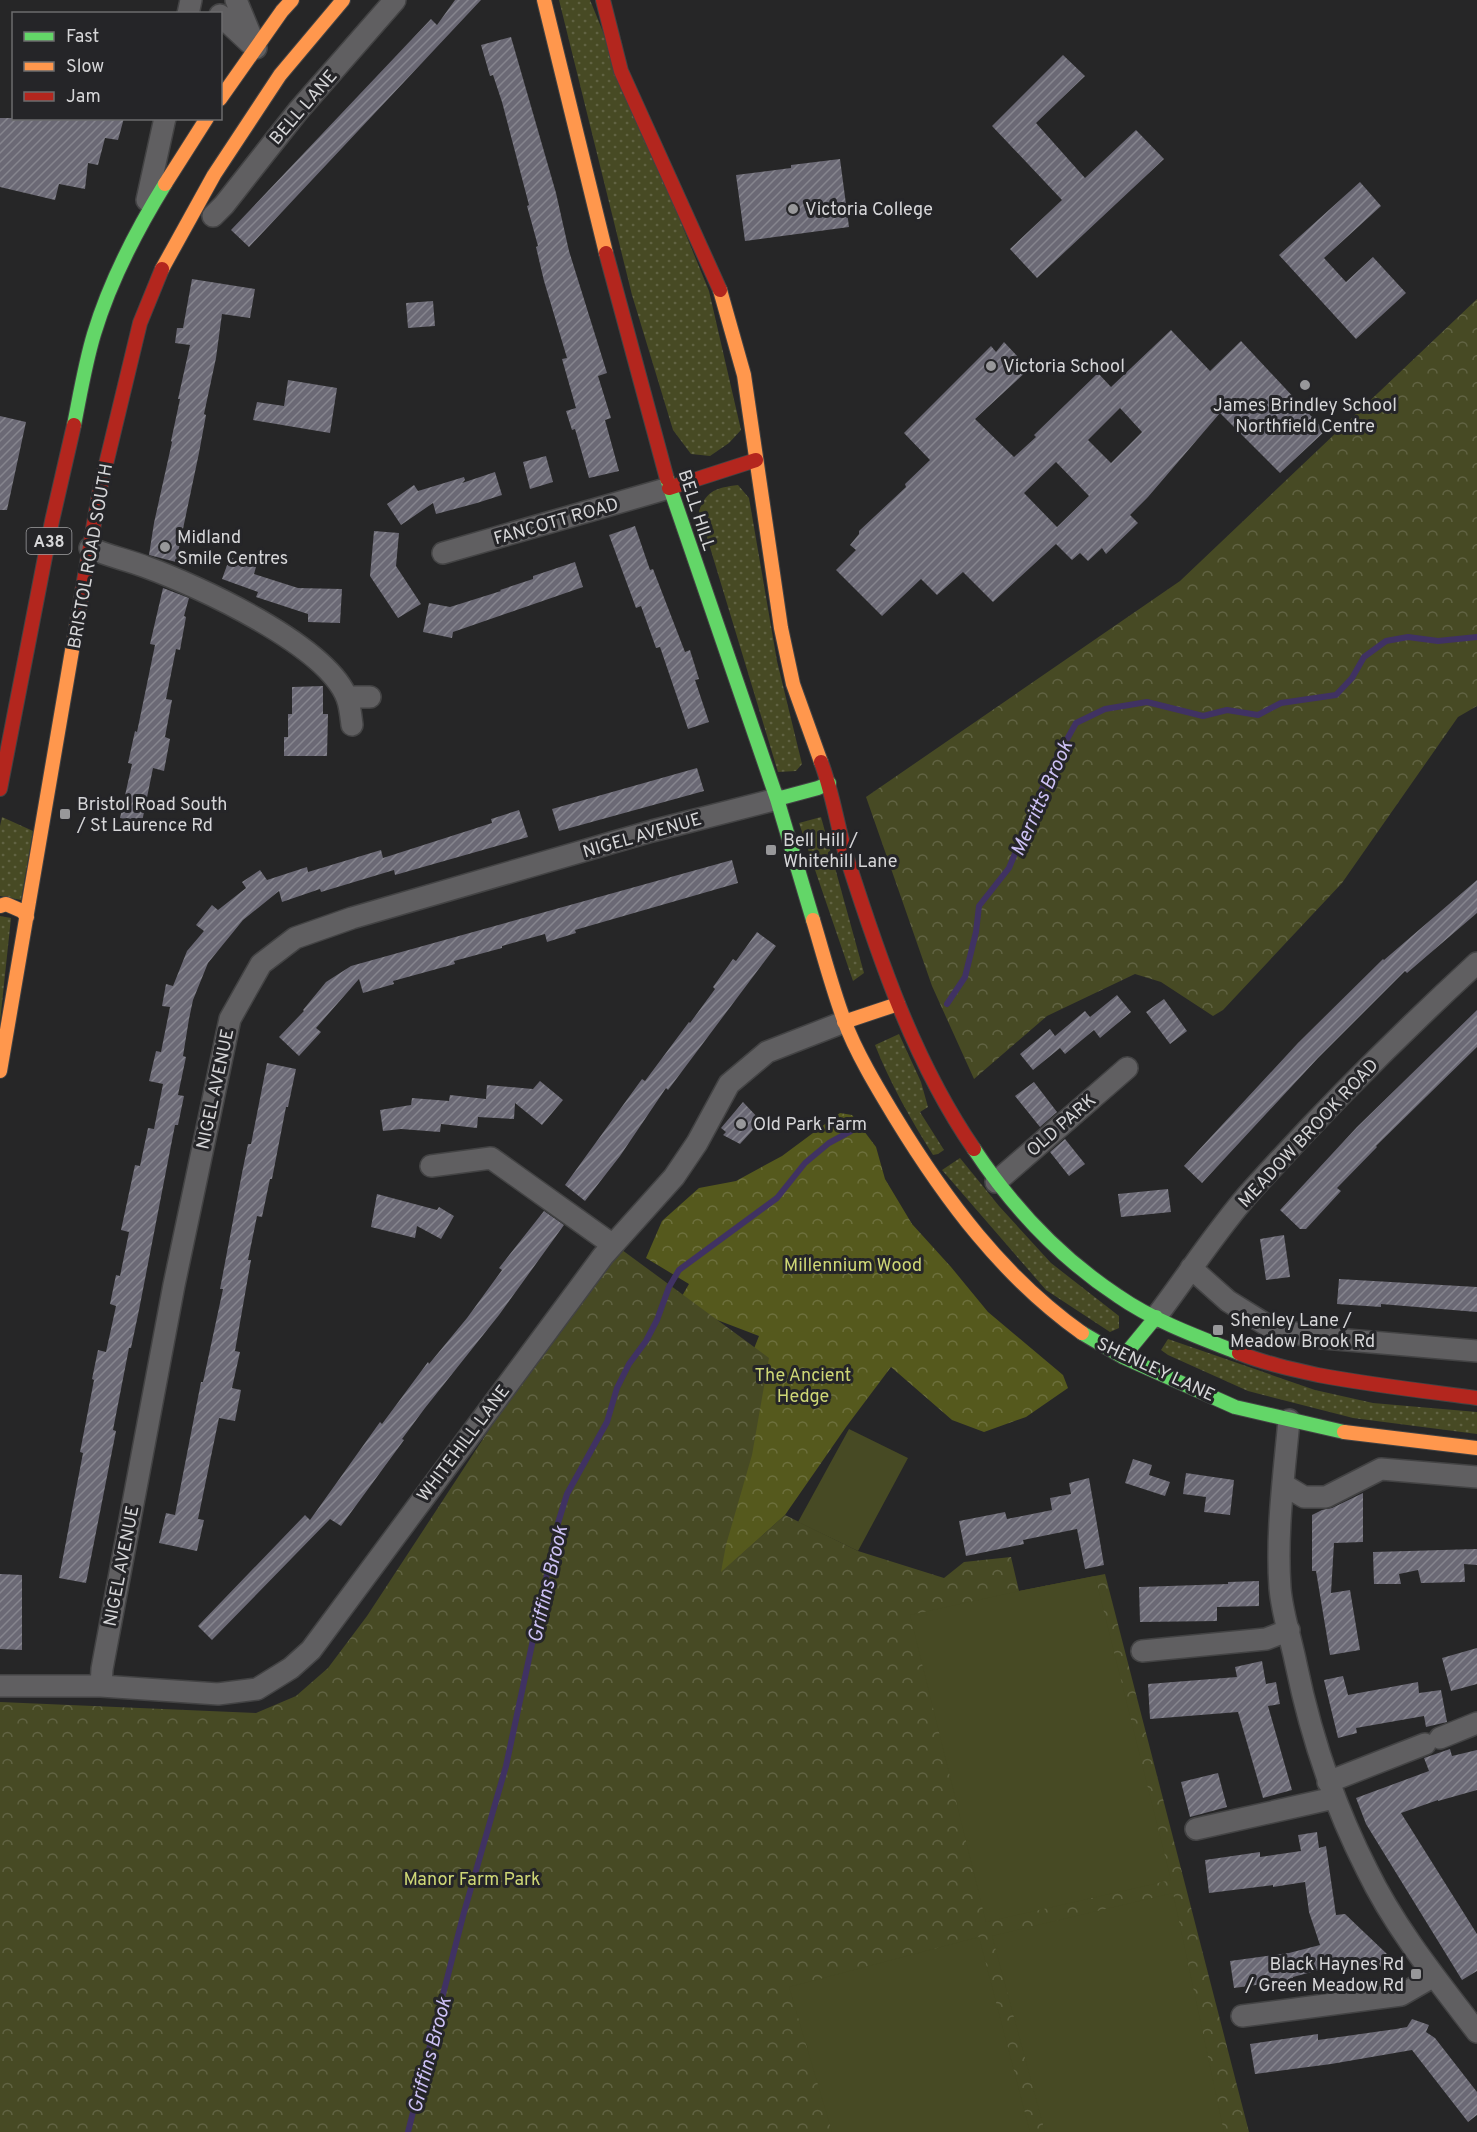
<svg xmlns="http://www.w3.org/2000/svg" width="1477" height="2132" font-family="Overpass,sans-serif">
  <style>
    .grass { fill: url(#grass-dots) }
    .forest { fill: url(#forest-crowns) }
    .park { fill: url(#park-crowns) }
    .pitch { fill: #474a24 }
    .lines { fill: none; stroke-linecap: round; stroke-linejoin: round }
    .stream { stroke: #403263; stroke-width: 6 }
    .building { fill: url(#building-hatch); fill-rule: evenodd }
    .street-casing { stroke: #434344; stroke-width: 24 }
    .fast-casing { stroke: #434344; stroke-width: 16 }
    .slow-casing { stroke: #434344; stroke-width: 16 }
    .jam-casing { stroke: #434344; stroke-width: 16 }
    .street { stroke: #605f61; stroke-width: 21 }
    .fast { stroke: #63d668; stroke-width: 14 }
    .slow { stroke: #ff974d; stroke-width: 14 }
    .jam { stroke: #b3261e; stroke-width: 14 }
    .poi-dot { fill: #98989a; stroke: #252528; stroke-width: 2 }
    .labels { text-anchor: middle; stroke-width: 6; stroke-linejoin: round; paint-order: stroke }
    .shield { fill: #252528; stroke: #a1a1a3; stroke-width: 1.5 }
    .shield-label { font-size: 16px; font-weight: bold; fill: #d6d6d8 }
    .street-label { font-size: 18px; fill: #d6d6d8; stroke: #252528 }
    .poi-label { font-size: 18px; fill: #d6d6d8; stroke: #252528; text-anchor: start }
    .park-label { font-size: 18px; fill: #ced776; stroke: #252528 }
    .water-label { font-size: 20px; font-style: italic; fill: #ccc0f4; stroke: #252528 }
  </style>
  <defs>
    <pattern id="grass-dots" width="8" height="8" patternUnits="userSpaceOnUse" patternTransform="scale(1.5)"><rect width="8" height="8" fill="#474a24"/><path d="M2 2h.1M6 6h.1" fill="none" stroke="#616343" stroke-width="1.8" stroke-linecap="round"/></pattern>
    <pattern id="forest-crowns" width="20" height="18" patternUnits="userSpaceOnUse" patternTransform="scale(1.5)"><rect width="20" height="18" fill="#55591d"/><path d="M2 6a3 3 0 1 1 6 0M12 15a3 3 0 1 1 6 0" fill="none" stroke="#6d703d"/></pattern>
    <pattern id="park-crowns" width="20" height="18" patternUnits="userSpaceOnUse" patternTransform="scale(1.5)"><rect width="20" height="18" fill="#474a24"/><path d="M2 6a3 3 0 1 1 6 0M12 15a3 3 0 1 1 6 0" fill="none" stroke="#616343"/></pattern>
    <pattern id="building-hatch" width="6" height="6" patternUnits="userSpaceOnUse" patternTransform="scale(1.5)"><rect width="6" height="6" fill="#6b6975"/><path d="M-1 1l2-2M0 6l6-6M5 7l2-2" fill="none" stroke="#86858e"/></pattern>
  </defs>
  <rect width="100%" height="100%" fill="#262627"/>
  <path class="grass" d="M559 0H590L709 291 741 430 729 443 710 456 691 454 673 430 632 295Z
    M738 485 749 498 777 661 802 764 796 771 778 772 699 511C707 490 716 488 738 485Z
    M2 817 33 831 21 900 0 896V826Z
    M821 817 864 973 853 981 799 823Z
    M0 916 11 918 0 1022Z
    M899 1034 921 1082 928 1107 920 1112 944 1150 938 1154 933 1155C911 1120 890 1083 875 1045Z
    M960 1158 999 1206 1051 1263 1119 1316V1328L1110 1332 1046 1290 942 1170Z
    M1168 1339 1315 1390 1373 1403 1477 1412V1434L1353 1418 1248 1391 1168 1355 1161 1350Z"/>
  <path class="forest" d="M840 1113 852 1115 876 1147 885 1179 912 1224 951 1267 988 1312 1063 1375 1068 1388 1026 1417 984 1432 952 1420 891 1367 846 1427 785 1515 721 1573 671 1867 749 1361 759 1336 712 1318 682 1296 689 1284 646 1258 662 1221 699 1188 736 1181 782 1156Z"/>
  <path class="park" d="M1477 299V706L1458 717 1342 883 1223 1010 1213 1016 1161 982 1135 974 1047 1016 974 1079 932 986 866 797 1180 581Z
    M618 1247 769 1358 752 1455 726 1545 721 1572 785 1515 858 1551 944 1578 964 1562 1011 1557 1019 1591 1105 1574 1249 2132H0V1702L256 1713 296 1696 328 1668 367 1616 603 1256Z"/>
  <path class="pitch" d="M849 1429 908 1458 858 1551 798 1522Z
    M1095 1576 1171 1880 986 1922 910 1615 1019 1591Z
    M1173 1893 1224 2132H1045L992 1936Z
    M979 1937 1030 2132H832L789 1987Z"/>
  <g class="lines">
    <path class="stream" d="M947 1004 965 977 976 932 979 906 1009 868 1050 770 1076 723 1105 709 1147 702 1203 716 1227 710 1258 715 1281 703 1336 695 1352 678 1364 657 1386 641 1408 637 1438 641 1477 637
      M408 2132 463 1916 506 1766 558 1523 567 1494 607 1422 617 1388 629 1364 646 1341 657 1320 669 1287 679 1270 777 1198 805 1163 829 1143 851 1131"/>
  </g>
  <path class="building" d="M455 0H481L249 247 231 230 431 19 437 25Z
    M511 37 556 193 569 251 607 373 598 376 611 418 605 420 619 471 589 478 575 429 572 430 566 411 576 408 562 359 567 358 544 281 536 247 538 246 527 206 529 205 502 102 493 75 490 76 481 45Z
    M1063 55 1085 76 1036 123 1085 178 1136 130 1164 159 1037 278 1010 249 1062 200 992 126Z
    M0 118H124L118 140 105 138 98 165 88 163 85 189 59 184 55 200 0 187Z
    M840 159 849 227 745 241 736 175 791 168V165Z
    M1360 182 1381 206 1324 258 1346 282 1373 257 1406 293 1356 339 1279 255Z
    M192 279 255 289 250 318 222 314 216 358 204 414 206 415 199 453 176 562 149 555 154 523 172 442 171 441 180 399H178L190 345 175 343 177 328H183Z
    M433 301 435 326 408 328 406 303Z
    M1171 330 1210 371 1241 341 1325 431 1280 473 1220 413 1148 497 1130 515 1138 523 1106 554 1102 548 1088 561 1080 553 1072 560 1056 544 993 602 963 572 937 595 921 579 882 616 836 570 856 550 850 545 859 534V531L906 487 905 484 930 460 904 433 991 346 996 352 1004 342 1029 369 975 419 1014 457 1036 437 1034 435 1098 373 1111 387ZM1120 408 1142 432 1111 463 1088 440ZM1056 462 1089 496 1057 527 1024 493Z
    M288 380 337 388 330 433 253 420 257 402 284 406Z
    M0 416 26 422 7 510H0Z
    M546 456 553 482 530 489 523 462Z
    M495 472 502 495 477 503 436 514 433 503 401 525 387 504 414 485 418 491 464 477 465 480 462 483Z
    M635 526 650 570 653 569 685 652 690 650 699 679 695 680 709 722 688 729 660 647 656 648 641 606 636 608 609 535Z
    M374 531 399 533 396 566 421 604 398 618 370 576Z
    M230 557 256 567 254 574 298 588 342 589 340 623 308 622V614L256 597 258 592 222 579Z
    M575 562 583 587 453 632 452 638 423 632 429 603 450 607 501 591 500 590 533 579V576Z
    M163 588 189 598 184 616 186 617 180 650 176 649 166 699 172 700 165 737 170 739 164 771 153 768 142 822 120 818 132 764 128 763 135 731 137 732 155 645 150 644Z
    M323 686V714H328L327 756H284V737H288V714H292V687Z
    M697 768 704 791 559 831 552 809Z
    M519 810 528 837 395 875 394 870 321 892 320 889 282 902 279 891 243 920 208 963 193 1000 189 1019 183 1056 186 1057 178 1095 184 1096 178 1125H175L139 1310 131 1348H129L113 1430 116 1431 86 1583 59 1578 83 1453 80 1452 94 1380 92 1379 98 1350 106 1352 116 1306 110 1304 116 1275 120 1276 129 1232 121 1230 135 1165 140 1166 148 1128 154 1129 163 1084 149 1081 156 1051 161 1052 170 1007 162 1006 166 984 173 986 187 951 204 931 196 925 212 905 218 910 246 888 242 882 260 870 267 880 307 867 308 872 381 850 383 858 492 823 491 819Z
    M732 860 738 883 575 930 576 933 547 942 545 934 502 946V948L454 961 455 964 393 981 394 984 363 993 359 979 316 1028 321 1032 299 1056 279 1037 304 1011 303 1010 326 982 351 966Z
    M1477 880V913L1407 973 1405 971 1318 1058 1202 1183 1184 1166 1298 1043 1383 959 1384 960Z
    M757 932 776 946 668 1090 666 1088 620 1156 585 1201 565 1185 642 1079 645 1081 689 1022 690 1023 715 989 713 987 733 959 736 961Z
    M1117 995 1131 1012 1100 1038 1094 1030 1065 1054 1060 1048 1033 1070 1020 1054 1050 1029 1055 1036 1085 1011 1090 1017Z
    M1164 999 1187 1031 1170 1044 1146 1012Z
    M1477 1010V1047L1376 1146 1377 1147 1337 1188 1341 1191 1306 1229H1300L1280 1210 1357 1127Z
    M267 1063 296 1069 288 1107H286L272 1179H270L262 1217 257 1216 248 1260H251L235 1351 240 1352 232 1388 241 1390 235 1421 219 1418 198 1519 204 1520 197 1551 159 1543 166 1513 175 1515 201 1382H203L223 1289H220L242 1173 248 1144H251Z
    M540 1081 563 1100 542 1125 515 1103 514 1119 478 1117 477 1128 441 1124 440 1132 401 1129 383 1131 380 1110 411 1105 412 1098 449 1101 450 1095 486 1099 487 1085 533 1089Z
    M1034 1082 1057 1112 1040 1127 1015 1096Z
    M743 1102 761 1121 740 1144 723 1135 726 1132 721 1128Z
    M1065 1139 1085 1164 1069 1176 1050 1152Z
    M1168 1189 1171 1212 1121 1217 1118 1194Z
    M377 1194 437 1210 439 1207 454 1216 441 1239 417 1226 415 1238 371 1227Z
    M544 1211 564 1225 499 1315 425 1408 402 1439 404 1440 341 1526 330 1519 212 1640 198 1626 305 1515 310 1520 380 1422 382 1424 428 1362 429 1364 467 1318 502 1270 499 1268Z
    M1284 1235 1290 1277 1266 1280 1260 1239Z
    M1339 1279 1477 1287V1312L1381 1304V1307L1337 1304Z
    M1133 1459 1152 1465 1149 1475 1170 1482 1165 1496 1125 1483Z
    M1186 1473 1234 1480 1230 1515 1204 1512 1206 1497 1183 1494Z
    M1089 1478 1104 1565 1085 1569 1077 1529 1023 1540 1024 1544 966 1556 959 1521 1005 1512 1007 1519 1052 1510 1050 1498 1071 1494 1069 1483Z
    M1363 1493V1542L1334 1543 1331 1593 1350 1590 1360 1650 1330 1655 1316 1571H1312V1515L1322 1510 1332 1508Z
    M1477 1549V1565L1464 1564 1465 1582 1421 1583 1418 1570 1399 1574 1401 1584H1374L1373 1552Z
    M0 1574 22 1575V1650L0 1649Z
    M1259 1581V1606L1217 1607V1621L1140 1622 1139 1587 1228 1584V1582Z
    M1477 1648V1684L1451 1691 1442 1658Z
    M1262 1661 1266 1684 1276 1682 1280 1704 1268 1706 1292 1790 1263 1798 1238 1712 1150 1719 1148 1684 1237 1677 1235 1667Z
    M1343 1676 1348 1695 1418 1682 1419 1693 1441 1690 1447 1722 1426 1727 1424 1716 1356 1728 1357 1733 1338 1738 1324 1680Z
    M1450 1749 1452 1756 1477 1750V1790L1438 1801V1800L1401 1813 1477 1934V1971L1462 1980 1366 1824 1356 1798 1429 1771 1424 1758Z
    M1218 1773 1227 1807 1190 1817 1181 1782Z
    M1317 1832 1319 1848 1326 1846 1336 1915 1345 1914 1387 1954 1388 1966 1365 1967 1344 1971 1341 1964 1293 1977V1980L1234 1988 1230 1961 1289 1953 1320 1945 1309 1912 1305 1882 1273 1887V1885L1209 1893 1205 1860 1260 1852V1857L1301 1851 1298 1835Z
    M1412 2019 1429 2025 1426 2032 1435 2038 1477 2092V2115L1468 2122 1412 2050 1331 2064 1255 2074 1250 2044 1318 2034V2040L1396 2029 1407 2027Z"/>
  <g class="lines">
    <defs>
      <path id="street" d="M236 0 256 48
        M188 14 191 0
        M220 15 251 44
        M147 200 165 118
        M213 216 224 205 298 111 395 0
        M90 548C108 556 128 560 146 567 198 586 327 645 347 698 350 706 351 716 352 725
        M443 553 669 488
        M347 697H370
        M431 1166 491 1158 613 1245
        M996 1182 1127 1068
        M1191 1268 1228 1301 1270 1327 1312 1337 1477 1351
        M1156 1317C1188 1275 1217 1229 1252 1190 1323 1111 1399 1035 1477 963
        M1289 1420C1284 1475 1276 1533 1280 1588 1282 1613 1291 1639 1296 1664 1311 1737 1333 1803 1367 1870 1395 1928 1438 1981 1477 2032
        M1284 1485 1304 1497H1326L1381 1469 1477 1477
        M1142 1651 1266 1639 1289 1630
        M0 1686H101L218 1694 257 1689 291 1668 311 1650 603 1256 674 1177 697 1143 729 1084 767 1052 844 1022
        M101 1686 102 1669 174 1285 230 1019 261 964 295 938 352 918 652 831 777 799
        M1440 1738 1477 1723
        M1328 1782 1425 1744
        M1196 1829 1334 1798
        M1242 2016 1401 1995 1434 1976"/>
      <path id="fast" d="M74 425C80 395 85 364 94 334 110 281 136 231 165 184
        M667 479 777 799 813 920
        M777 799 818 788 829 783
        M974 1149C1013 1208 1059 1257 1118 1296 1154 1321 1198 1337 1239 1353
        M1082 1333 1123 1357 1235 1407 1344 1432
        M1123 1357 1156 1317"/>
      <path id="slow" d="M544 0 606 253
        M220 99 282 11 292 0
        M165 184 207 118
        M162 269 214 175 280 75 343 0
        M720 290 744 375 781 628 793 684 821 762
        M0 906 6 904 22 911 27 917
        M813 920C823 953 832 988 844 1020 855 1051 878 1089 895 1117 945 1199 1003 1277 1082 1333
        M844 1022 898 1004
        M0 1071 80 604
        M1344 1432 1477 1448"/>
      <path id="jam" d="M603 0 621 71 720 290
        M606 253 667 479
        M669 488 756 460
        M80 604 100 489 140 323 162 269
        M821 762C833 793 837 827 847 858 879 958 914 1062 974 1149
        M0 789 52 521 74 425
        M1239 1353C1264 1363 1291 1369 1318 1375 1371 1385 1424 1391 1477 1398"/>
    </defs>
    <use href="#street" class="street-casing"/>
    <use href="#fast" class="fast-casing"/>
    <use href="#slow" class="slow-casing"/>
    <use href="#jam" class="jam-casing"/>
    <use href="#street" class="street"/>
    <use href="#fast" class="fast"/>
    <use href="#slow" class="slow"/>
    <use href="#jam" class="jam"/>
  </g>
  <g class="poi-dot">
    <circle cx="793" cy="209" r="6"/>
    <circle cx="991" cy="366" r="6"/>
    <circle cx="1305" cy="385" r="6"/>
    <circle cx="165" cy="547" r="6"/>
    <rect x="59" y="808" width="12" height="12" rx="3"/>
    <rect x="765" y="844" width="12" height="12" rx="3"/>
    <circle cx="741" cy="1124" r="6"/>
    <rect x="1212" y="1324" width="12" height="12" rx="3"/>
    <rect x="1410" y="1968" width="12" height="12" rx="3"/>
  </g>
  <g class="labels">
    <rect class="shield" x="26.5" y="528" width="45" height="26" rx="4.5"/>
    <g class="shield-label">
      <text x="49" y="547">A38</text>
    </g>
    <g class="street-label">
      <text transform="translate(303 107) rotate(-49)" y="6">BELL LANE</text>
      <text transform="translate(697 510) rotate(72)" y="6">BELL HILL</text>
      <text transform="translate(556 521) rotate(-16)" y="6">FANCOTT ROAD</text>
      <text transform="translate(90 556) rotate(-80)" y="6">BRISTOL ROAD SOUTH</text>
      <text transform="translate(642 835) rotate(-16)" y="6">NIGEL AVENUE</text>
      <text transform="translate(215 1089) rotate(-78)" y="6">NIGEL AVENUE</text>
      <text transform="translate(1061 1125) rotate(-41)" y="6">OLD PARK</text>
      <text transform="translate(1308 1133) rotate(-47)" y="6">MEADOW BROOK ROAD</text>
      <text transform="translate(1156 1369) rotate(25)" y="6">SHENLEY LANE</text>
      <text transform="translate(463 1443) rotate(-53)" y="6">WHITEHILL LANE</text>
      <text transform="translate(121 1566) rotate(-79)" y="6">NIGEL AVENUE</text>
    </g>
    <g class="poi-label">
      <text x="805" y="215">Victoria College</text>
      <text x="1003" y="372">Victoria School</text>
      <text x="1305" y="411" text-anchor="middle">James Brindley School<tspan x="1305" dy="21">Northfield Centre</tspan></text>
      <text x="177" y="543">Midland<tspan x="177" dy="21">Smile Centres</tspan></text>
      <text x="77" y="810">Bristol Road South<tspan x="77" dy="21">/ St Laurence Rd</tspan></text>
      <text x="783" y="846">Bell Hill /<tspan x="783" dy="21">Whitehill Lane</tspan></text>
      <text x="753" y="1130">Old Park Farm</text>
      <text x="1230" y="1326">Shenley Lane /<tspan x="1230" dy="21">Meadow Brook Rd</tspan></text>
      <text x="1404" y="1970" text-anchor="end">Black Haynes Rd<tspan x="1404" dy="21">/ Green Meadow Rd</tspan></text>
    </g>
    <g class="park-label">
      <text x="853" y="1271">Millennium Wood</text>
      <text x="803" y="1381">The Ancient<tspan x="803" dy="21">Hedge</tspan></text>
      <text x="472" y="1885">Manor Farm Park</text>
    </g>
    <g class="water-label">
      <text transform="translate(1041 798) rotate(-66)" y="7">Merritts Brook</text>
      <text transform="translate(547 1584) rotate(-77)" y="7">Griffins Brook</text>
      <text transform="translate(429 2055) rotate(-75)" y="7">Griffins Brook</text>
    </g>
  </g>
  <rect x="12" y="12" width="210" height="108" fill="#252528" stroke="#6c6c6e" stroke-width="1.5"/>
  <rect x="24" y="32" width="30" height="9" fill="#63d668" stroke="#6c6c6e" stroke-width="1.5"/>
  <text x="66" y="42" font-size="18" fill="#d6d6d8">Fast</text>
  <rect x="24" y="62" width="30" height="9" fill="#ff974d" stroke="#6c6c6e" stroke-width="1.5"/>
  <text x="66" y="72" font-size="18" fill="#d6d6d8">Slow</text>
  <rect x="24" y="92" width="30" height="9" fill="#b3261e" stroke="#6c6c6e" stroke-width="1.5"/>
  <text x="66" y="102" font-size="18" fill="#d6d6d8">Jam</text>
</svg>
